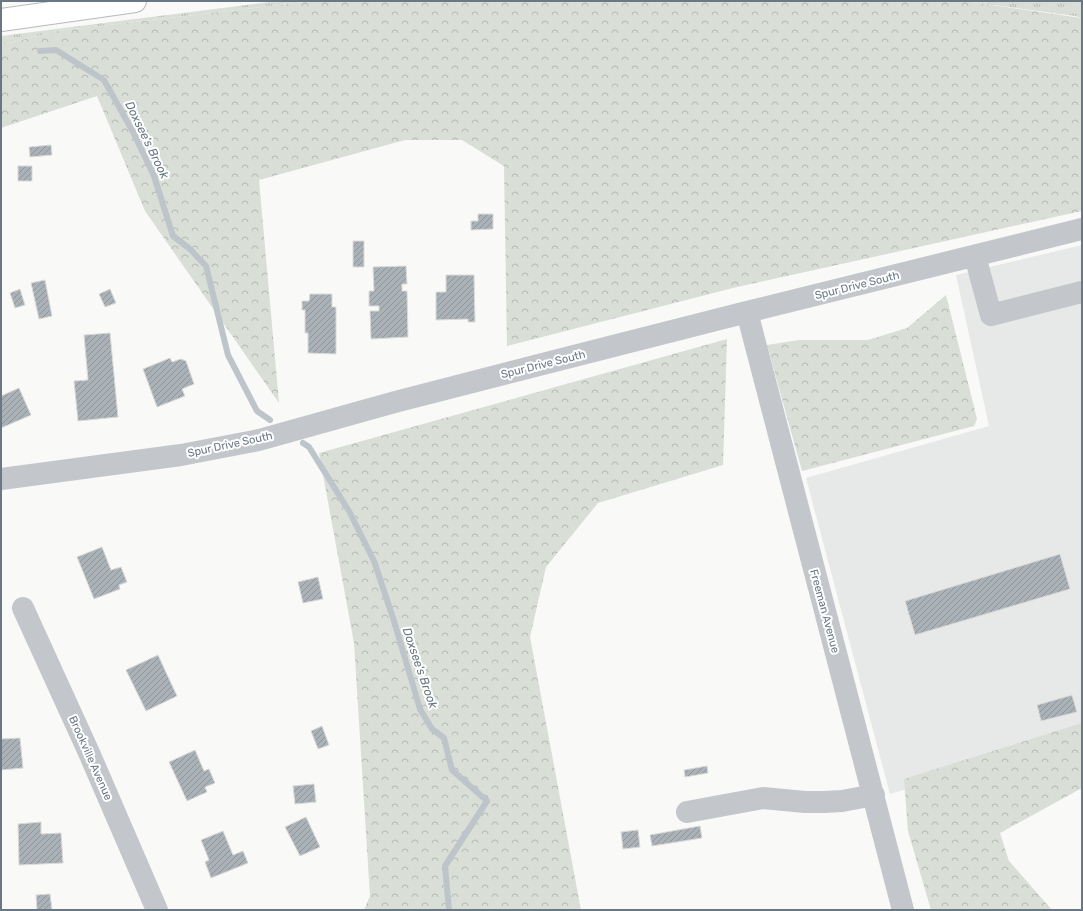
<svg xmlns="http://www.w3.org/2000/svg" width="1083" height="911" font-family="Rubik,sans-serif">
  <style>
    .built { fill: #e7e8e8 }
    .grass { fill: url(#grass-tufts) }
    .forest { fill: url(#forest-crowns) }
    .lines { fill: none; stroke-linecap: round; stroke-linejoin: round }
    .stream { stroke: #bdc5cb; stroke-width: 6 }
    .building { fill: url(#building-hatch); stroke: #dbdbd9 }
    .highway-casing { stroke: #b6b9bd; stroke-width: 24 }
    .minor { stroke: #c3c6ca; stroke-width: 22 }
    .highway { stroke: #fff; stroke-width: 22 }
    .labels { text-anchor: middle; stroke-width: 4; stroke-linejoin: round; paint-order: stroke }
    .street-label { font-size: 11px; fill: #6a7886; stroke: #fff }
    .water-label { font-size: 12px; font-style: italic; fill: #667881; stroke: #fff }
  </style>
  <defs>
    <pattern id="grass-tufts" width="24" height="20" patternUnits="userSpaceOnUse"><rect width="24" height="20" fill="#d9ded7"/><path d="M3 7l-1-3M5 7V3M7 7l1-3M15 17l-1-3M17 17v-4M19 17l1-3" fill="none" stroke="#b4b9b4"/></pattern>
    <pattern id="forest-crowns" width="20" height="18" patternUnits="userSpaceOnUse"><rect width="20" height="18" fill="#d9ded7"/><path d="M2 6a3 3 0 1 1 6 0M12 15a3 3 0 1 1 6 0" fill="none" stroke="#b4b9b4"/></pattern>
    <pattern id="building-hatch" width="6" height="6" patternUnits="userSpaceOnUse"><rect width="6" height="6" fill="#aab1b7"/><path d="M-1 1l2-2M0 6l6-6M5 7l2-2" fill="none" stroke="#8e959a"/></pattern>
  </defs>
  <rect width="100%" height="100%" fill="#f9f9f7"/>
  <path class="built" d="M1082 245V737L890 794 806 478 989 426 956 275Z"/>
  <path class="grass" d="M277 1H313L58 31 1 45V36Z
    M964 1H1082V18L1075 16Z"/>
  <path class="forest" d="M313 1H964L1082 18V211L737 287 507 346 504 166 462 140H405L259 180 279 403 145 211 97 96 1 128V45L58 31Z
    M946 295 977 419 974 426 802 471 767 345 799 340H868L907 328Z
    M727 339 723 465 598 503 546 567 530 637 581 910H364L370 896 354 643 319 453Z
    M1082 723V788L1000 833 1009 861 1052 910H931L908 831 904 779Z"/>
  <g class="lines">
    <path class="stream" d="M40 51 56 50 104 80 133 132 154 176 173 236 190 249 206 266 228 355 257 411 270 420
      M303 443 309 447 349 511 374 561 394 621 420 709 432 729 444 738 452 770 487 801 445 866 449 910"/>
  </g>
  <path class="building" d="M51 145 52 155 30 157 29 147Z
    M18 166H32V181H18Z
    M478 214H493V229L471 230V221H478Z
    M353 241H364V267H353Z
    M406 266 407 284H402V291H407L408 337 371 339 370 311H379V306H369V291H374L373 267Z
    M446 275H474L475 322H468V319L436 320V292H446Z
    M45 280 52 316 39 319 31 283Z
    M20 289 25 305 15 308 10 293Z
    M110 289 116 303 105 307 99 294Z
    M310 294H332V307H336V354L308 353V333H305V310H302V301H309Z
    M110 333 118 417 78 421 74 381 88 380 84 335Z
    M170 358 172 362 181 359 186 361 194 384 182 389 185 396 157 407 143 369Z
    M19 388 31 415 1 428V396Z
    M102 547 111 570 121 567 127 582 119 585 120 589 94 599 77 557Z
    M1060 554 1070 589 915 635 905 601Z
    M318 577 323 599 303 603 298 582Z
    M158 655 177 696 146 711 126 670Z
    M1072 695 1077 712 1041 721 1037 705Z
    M322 726 329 745 318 749 311 731Z
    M20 738 23 768 1 770V739Z
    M195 750 204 771 209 769 215 783 205 787 207 792 187 801 169 762Z
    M707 766 708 773 685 777 684 770Z
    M314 784 316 802 295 804 293 786Z
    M306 817 320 847 300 856 285 827Z
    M41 822V834L61 833 63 863 19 865 18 824Z
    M700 826 702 838 652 846 650 835Z
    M638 830 640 847 623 849 621 832Z
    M223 831 233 855 243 851 248 863 211 878 205 862 209 860 201 840Z
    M50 894 52 910H37L36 895Z"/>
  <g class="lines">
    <defs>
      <path id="highway" d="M1 20 135 1"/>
    </defs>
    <use href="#highway" class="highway-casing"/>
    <path class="minor" d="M975 256 991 315 1082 292
      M747 312 903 910
      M1 479 181 455 259 440 395 402 578 355 747 312 1082 229
      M23 608 90 755 157 910
      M687 812 763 798 805 802H824L842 801 874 795"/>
    <use href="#highway" class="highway"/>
  </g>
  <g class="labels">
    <g class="street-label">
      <text transform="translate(857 285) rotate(-14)" y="4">Spur Drive South</text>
      <text transform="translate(543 364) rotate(-14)" y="4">Spur Drive South</text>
      <text transform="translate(230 444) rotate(-12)" y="4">Spur Drive South</text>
      <text transform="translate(825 611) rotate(75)" y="4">Freeman Avenue</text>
      <text transform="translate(91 758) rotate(66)" y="4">Brookville Avenue</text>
    </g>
    <g class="water-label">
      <text transform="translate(147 140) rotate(64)" y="4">Doxsee's Brook</text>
      <text transform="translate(420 668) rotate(71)" y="4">Doxsee's Brook</text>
    </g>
  </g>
  <rect width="1083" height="911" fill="none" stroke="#6a7886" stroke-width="4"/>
</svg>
